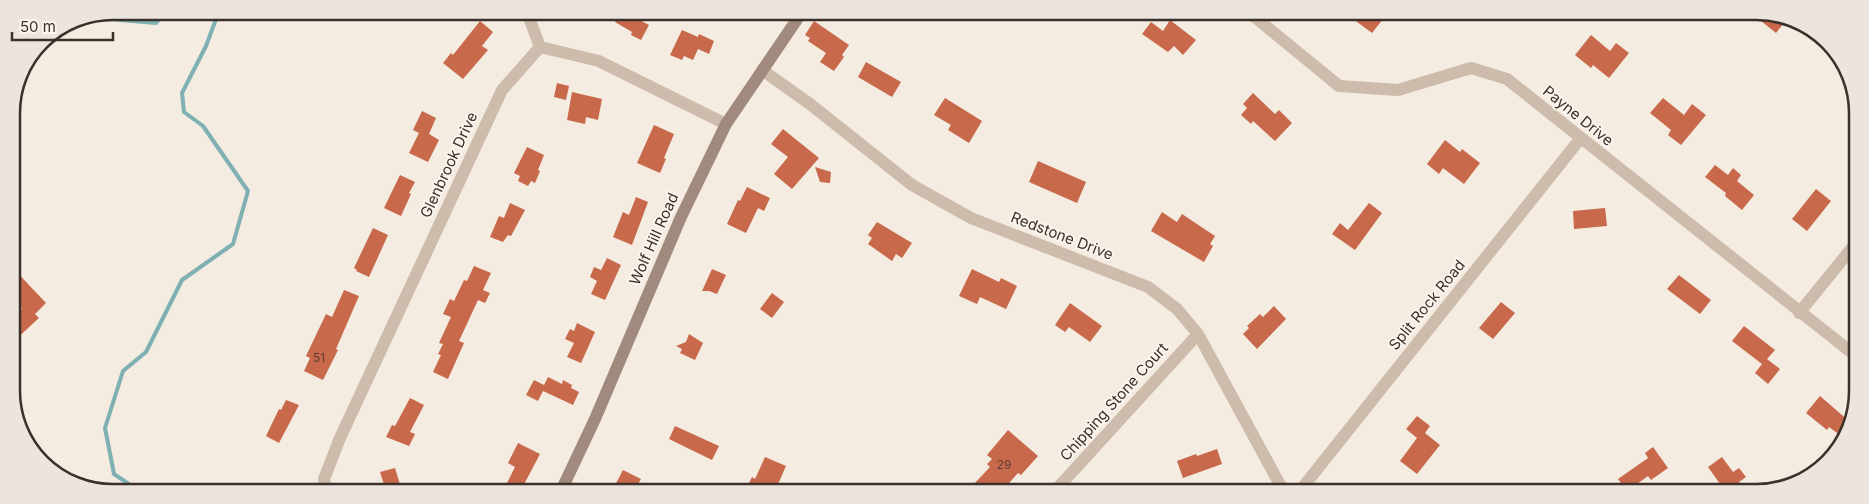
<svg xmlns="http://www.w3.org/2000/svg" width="1869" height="504" font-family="Inter,sans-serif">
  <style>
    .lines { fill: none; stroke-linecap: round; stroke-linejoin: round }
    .stream { stroke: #7fb0b2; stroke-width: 4 }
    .building { fill: #c8694b }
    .street { stroke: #cdbbac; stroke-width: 12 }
    .secondary { stroke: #a18a7d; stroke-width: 12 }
    .labels { text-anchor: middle; stroke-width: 4; stroke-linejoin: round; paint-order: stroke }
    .number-label { font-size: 12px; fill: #5e3e33 }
    .street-label { font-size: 15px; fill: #3b302b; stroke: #fbf5ee }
    .rim { fill: none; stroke: #3b302b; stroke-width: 2.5 }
  </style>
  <rect width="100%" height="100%" fill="#f4ebe1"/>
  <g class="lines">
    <path class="stream" d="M106 13 109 19 156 23 166 11
      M139 491 114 474 105 428 123 371 146 352 182 280 233 244 248 191 203 126 184 112 182 93 206 46 219 11"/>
  </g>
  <path class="building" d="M601 12H624L649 25 641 40 631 35 632 32 615 22 616 20Z
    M1345 13H1375L1383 19 1372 33Z
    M1751 13H1776L1787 19 1776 33Z
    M1170 20 1196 40 1183 55 1174 46 1168 52 1142 34 1151 22 1163 31Z
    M480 21 493 32 482 46 488 50 463 79 443 63 451 53 453 55Z
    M814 21 849 45 842 55 844 57 834 71 820 62 826 53 808 41 810 38 805 35Z
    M682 30 698 37 699 34 714 41 709 54 698 49 693 60 684 56 682 60 670 55Z
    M1591 35 1610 51 1616 43 1629 53 1609 78 1593 65 1591 68 1575 55Z
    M866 62 901 82 892 97 858 77Z
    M557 83 569 86 566 100 554 97Z
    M572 92 602 99 598 120 586 117 585 124 567 120Z
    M1253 93 1275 114 1279 110 1292 123 1275 141 1253 121 1251 124 1241 115 1247 108 1243 104Z
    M945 98 982 121 969 143 948 130 951 125 934 115Z
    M1663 98 1684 115 1692 104 1706 115 1681 145 1668 135 1671 130 1650 113Z
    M422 111 436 118 429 134 439 140 428 162 409 153 419 133 413 130Z
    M654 125 674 134 664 158 666 159 660 173 637 163Z
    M783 129 819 158 792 189 774 174 788 157 771 144Z
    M1445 140 1460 152 1462 149 1480 163 1464 184 1443 168 1439 174 1427 164Z
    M527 147 544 155 538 170 540 171 535 183 531 181 528 186 518 181 520 176 514 173Z
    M1038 161 1086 182 1077 203 1029 182Z
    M1715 165 1728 175 1733 168 1741 175 1737 181 1754 195 1742 210 1725 196 1726 193 1705 177Z
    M815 167 831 172 830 183 820 182Z
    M400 175 415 182 409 193 411 194 401 216 384 208Z
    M747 187 770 198 764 211 758 208 746 233 727 224 738 200 740 201Z
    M1816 189 1831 201 1807 231 1792 219Z
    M636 197 648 202 632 245 613 237 623 212 629 215Z
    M510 203 525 210 511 236 508 235 503 242 490 237 499 216 504 218Z
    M1369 203 1382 213 1355 250 1332 234 1340 223 1348 230Z
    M1605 208 1607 226 1574 229 1573 211Z
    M1162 212 1177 222 1182 214 1215 236 1210 244 1213 246 1204 262 1151 231Z
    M877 222 912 243 902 258 896 254 892 261 868 244 872 238 868 235Z
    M373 228 388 235 369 277 356 271 357 270 354 268Z
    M607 258 621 265 605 300 591 294 597 281 590 277 594 267 601 270Z
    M474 266 491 273 483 290 490 293 485 303 478 300 459 341 464 343 448 379 433 372 441 355 438 354 443 344 439 343 451 317 443 314 450 299 454 301 464 280 467 281Z
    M12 267 46 303 35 314 39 318 13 342V318L22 309 13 299Z
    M712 269 726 275 717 294 709 291H702Z
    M972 269 999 282 1001 278 1017 286 1006 309 980 297 977 304 959 296Z
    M1679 275 1711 300 1700 314 1667 289Z
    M344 290 359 296 336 349 338 350 323 380 304 371 310 358 306 356 326 314 332 317Z
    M772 293 784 302 772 318 760 309Z
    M1501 302 1515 313 1493 339 1479 328Z
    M1070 303 1102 326 1090 342 1069 327 1065 332 1055 325Z
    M1274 306 1286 319 1257 349 1243 334 1249 328 1247 326 1260 314 1263 317Z
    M577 323 595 332 581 363 567 357 574 343 565 339 570 329 574 331Z
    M1744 326 1775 350 1767 359 1780 369 1768 384 1755 373 1762 364 1732 341Z
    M689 334 703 343 695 360 680 353 682 349 676 346 686 342Z
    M548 377 562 384 563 380 572 385 571 388 579 392 573 405 543 391 538 401 526 395 534 380 544 385Z
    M1820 396 1850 422 1841 436 1829 427 1827 430 1806 413Z
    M410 398 424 405 410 432 415 434 409 446 386 437 392 425 395 426Z
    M286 400 299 405 279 443 266 436 279 409 281 410Z
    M1417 416 1430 426 1425 433 1440 445 1417 474 1400 461 1417 438 1406 429Z
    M675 426 719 446 712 460 669 439Z
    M1008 430 1038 456 1021 475 1018 473 1001 492H981L973 485 990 467 987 464 992 459 987 455Z
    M518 443 540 454 521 490 507 483 515 467 508 463Z
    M1653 447 1668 468 1651 480 1648 476 1627 491 1618 479 1648 458 1645 453Z
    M1217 449 1222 464 1183 478 1177 461 1196 454 1197 456Z
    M765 457 786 466 775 491H745L752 477 755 479Z
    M1722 457 1733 472 1739 468 1746 477 1739 482 1747 493H1728L1721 483 1720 484 1708 467Z
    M395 468 402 491H386L380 472Z
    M623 470 641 479 634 491H612Z"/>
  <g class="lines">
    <path class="street" d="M527 12 540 47
      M1250 13 1339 86 1398 90 1471 68 1507 79 1856 356
      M540 47 599 61 726 124
      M762 70 810 104 912 185 971 218 1148 287 1177 309 1198 334 1284 492
      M1799 313 1856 243
      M327 491 324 479 340 438 502 90 540 47
      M1054 492 1198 334
      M1299 492 1580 139"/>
    <path class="secondary" d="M561 491 595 419 681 217 726 124 802 12"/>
  </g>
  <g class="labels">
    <g class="number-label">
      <text x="319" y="362">51</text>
      <text x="1004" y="469">29</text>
    </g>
    <g class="street-label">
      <text transform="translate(1578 116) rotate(39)" y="5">Payne Drive</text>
      <text transform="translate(449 165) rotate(-65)" y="5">Glenbrook Drive</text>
      <text transform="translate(1062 236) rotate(21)" y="5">Redstone Drive</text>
      <text transform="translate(654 239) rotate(-66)" y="5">Wolf Hill Road</text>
      <text transform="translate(1427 305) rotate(-51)" y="5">Split Rock Road</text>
      <text transform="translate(1114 402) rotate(-48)" y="5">Chipping Stone Court</text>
    </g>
  </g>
  <path d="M0 0H1869V504H0ZM113 20H1756A93 93 0 0 1 1849 113V391A93 93 0 0 1 1756 484H113A93 93 0 0 1 20 391V113A93 93 0 0 1 113 20Z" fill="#ece5de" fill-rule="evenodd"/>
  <path class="rim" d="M113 20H1756A93 93 0 0 1 1849 113V391A93 93 0 0 1 1756 484H113A93 93 0 0 1 20 391V113A93 93 0 0 1 113 20Z"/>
  <path d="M12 32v8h101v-8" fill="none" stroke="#3b302b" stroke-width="2.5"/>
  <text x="20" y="32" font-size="15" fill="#3b302b" stroke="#fbf5ee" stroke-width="4" paint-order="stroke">50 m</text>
</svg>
